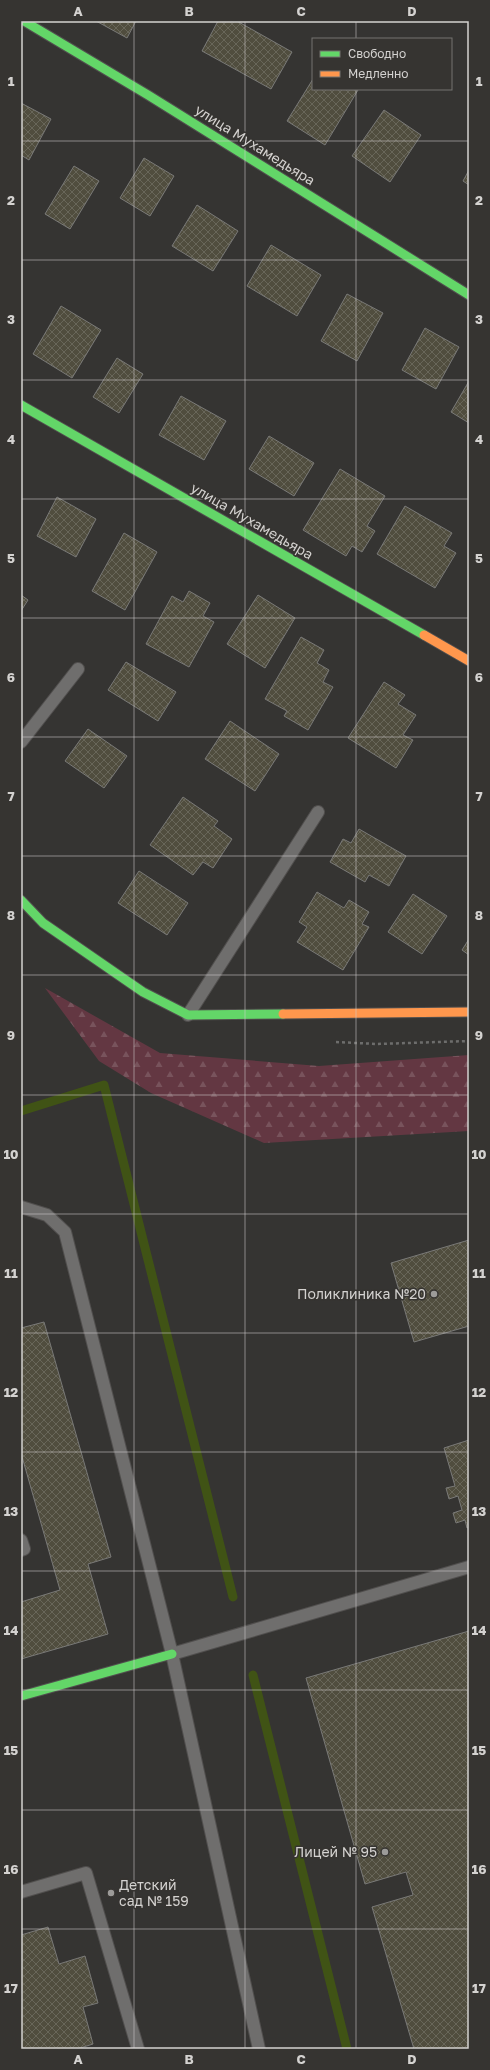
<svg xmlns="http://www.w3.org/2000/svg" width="490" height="2070" font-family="'Golos Text',sans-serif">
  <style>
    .forest { fill: url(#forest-firs) }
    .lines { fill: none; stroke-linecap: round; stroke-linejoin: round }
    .stream { stroke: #405315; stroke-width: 9 }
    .building { fill: url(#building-cross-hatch); stroke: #797977 }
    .lane-casing { stroke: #514f4e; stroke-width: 14 }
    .fast-casing { stroke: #514f4e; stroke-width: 11 }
    .slow-casing { stroke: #514f4e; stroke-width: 11 }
    .path { stroke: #6d6d6c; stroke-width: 2.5; stroke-dasharray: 3 3; stroke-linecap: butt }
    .lane { stroke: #6f6e6d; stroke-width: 12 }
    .fast { stroke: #63d668; stroke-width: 9 }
    .slow { stroke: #ff974d; stroke-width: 9 }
    .grid { fill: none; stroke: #d4d2d0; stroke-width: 1; stroke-opacity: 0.55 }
    .poi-dot { fill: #9c9b99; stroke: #363431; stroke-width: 1.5 }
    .labels { text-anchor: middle; stroke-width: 3; stroke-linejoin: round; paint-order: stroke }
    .street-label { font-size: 14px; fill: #d4d2d0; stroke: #363431 }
    .poi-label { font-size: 14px; fill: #d4d2d0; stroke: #363431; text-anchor: end }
    .neatline { fill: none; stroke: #d4d2d0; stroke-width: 1.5 }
    .grid-label { font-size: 13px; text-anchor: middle; font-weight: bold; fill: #d4d2d0 }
  </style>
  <defs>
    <pattern id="forest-firs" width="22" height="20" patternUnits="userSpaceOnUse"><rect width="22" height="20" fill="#633742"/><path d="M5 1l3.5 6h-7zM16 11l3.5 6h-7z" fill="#78535c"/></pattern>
    <pattern id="building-cross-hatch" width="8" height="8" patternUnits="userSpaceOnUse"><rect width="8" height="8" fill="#504d3e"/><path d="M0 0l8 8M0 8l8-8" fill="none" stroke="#686659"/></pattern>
  </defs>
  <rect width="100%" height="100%" fill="#353432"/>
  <path class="forest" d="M45 988 160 1053 319 1066 469 1055V1131L264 1143 151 1093 99 1061Z"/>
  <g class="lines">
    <path class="stream" d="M21 1111 104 1085 233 1597
      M253 1675 347 2049"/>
  </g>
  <path class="building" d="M96 21H136L127 38Z
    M218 21H237L292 52 271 89 202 51Z
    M313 79V89L358 90 325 145 287 121Z
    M21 103 51 119 29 160 21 155Z
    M384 110 421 135 390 182 352 156Z
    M144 158 174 176 150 216 120 198Z
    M74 166 99 181 70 229 45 214Z
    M469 170V185L463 181Z
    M197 205 238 231 213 271 172 246Z
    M271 245 321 275 297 316 247 286Z
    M347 294 383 313 357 361 321 341Z
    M61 306 101 330 72 378 33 354Z
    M425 328 459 347 436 389 402 370Z
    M117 358 143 374 119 413 93 397Z
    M469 381V423L451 412Z
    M181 396 226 421 204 460 159 435Z
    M269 436 314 463 294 496 249 469Z
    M340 469 385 496 367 526 375 531 362 552 352 546 346 556 303 530Z
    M57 497 96 519 76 557 37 536Z
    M405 506 452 533 444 546 456 553 435 588 377 554Z
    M124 533 157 552 125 610 92 591Z
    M189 591 210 603 203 616 214 622 189 667 146 644 172 596 183 602Z
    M21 595 28 600 21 611Z
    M258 595 295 618 265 668 227 644Z
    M301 637 324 650 317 663 329 670 323 682 333 687 308 730 284 716 287 711 265 699Z
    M126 662 176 692 158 721 108 690Z
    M384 682 405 695 398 704 416 715 403 735 413 740 396 768 348 738Z
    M230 721 279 754 255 791 205 759Z
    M88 729 127 756 104 788 65 761Z
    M183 797 218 821 214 826 232 839 213 868 203 862 193 875 150 845Z
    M359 829 406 856 389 886 369 875 365 882 330 862 343 839 351 843Z
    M139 871 188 903 167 935 118 903Z
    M317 892 344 908 349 900 369 912 362 924 369 927 343 970 297 942 307 927 299 922Z
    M413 894 447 916 422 954 388 932Z
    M469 939V955L462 950Z
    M469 1240V1326L414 1342 391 1263Z
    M44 1322 111 1557 88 1564 108 1634 21 1659V1602L60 1590 21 1453V1328Z
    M469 1440V1527L467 1528 465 1520 456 1523 453 1513 462 1510 458 1496 449 1499 446 1488 455 1486 444 1448Z
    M469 1631V2049H414L372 1907 413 1895 406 1872 365 1884 306 1678Z
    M48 1927 59 1964 85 1956 98 2003 83 2007 93 2044 77 2049H21V1935Z"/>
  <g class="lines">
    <defs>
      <path id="lane" d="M21 742 78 669
        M188 1015 318 812
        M21 1207 47 1215 65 1232 172 1654 259 2049
        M21 1540 24 1549 21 1550
        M172 1654 469 1567
        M21 1892 86 1873 138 2049"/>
      <path id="fast" d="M24 21 148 95 469 295
        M21 405 424 635
        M21 900 43 923 143 992 188 1015 283 1014
        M21 1696 172 1654"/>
      <path id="slow" d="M424 635 469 661
        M283 1014 469 1012"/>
    </defs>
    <use href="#lane" class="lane-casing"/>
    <use href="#fast" class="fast-casing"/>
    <use href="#slow" class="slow-casing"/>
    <path class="path" d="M336 1042 377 1044 469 1041"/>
    <use href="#lane" class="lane"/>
    <use href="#fast" class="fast"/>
    <use href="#slow" class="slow"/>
  </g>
  <path class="grid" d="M134 21V2049M245 21V2049M356 21V39M356 89V2049M21 141H469M21 260H469M21 380H469M21 499H469M21 618H469M21 737H469M21 856H469M21 975H469M21 1095H469M21 1214H469M21 1333H469M21 1452H469M21 1571H469M21 1690H469M21 1810H469M21 1929H469"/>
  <g class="poi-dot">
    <circle cx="434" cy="1294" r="4"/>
    <circle cx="385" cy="1852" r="4"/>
    <circle cx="111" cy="1893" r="4"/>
  </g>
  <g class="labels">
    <g class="street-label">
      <text transform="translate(255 145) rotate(32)" y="5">улица Мухамедьяра</text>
      <text transform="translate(252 521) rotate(30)" y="5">улица Мухамедьяра</text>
    </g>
    <g class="poi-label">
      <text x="426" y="1299">Поликлиника №20</text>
      <text x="377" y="1857">Лицей № 95</text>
      <text x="119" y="1890" text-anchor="start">Детский<tspan x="119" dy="16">сад № 159</tspan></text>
    </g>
  </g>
  <rect width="490" height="2070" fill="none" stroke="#363431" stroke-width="44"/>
  <rect x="312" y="38" width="140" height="52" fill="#363431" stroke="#757371"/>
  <rect x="320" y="51" width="20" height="6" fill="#63d668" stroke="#757371"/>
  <text x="348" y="58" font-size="12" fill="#d4d2d0">Свободно</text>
  <rect x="320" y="71" width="20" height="6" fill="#ff974d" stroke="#757371"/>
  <text x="348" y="78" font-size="12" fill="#d4d2d0">Медленно</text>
  <rect x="22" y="22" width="446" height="2026" class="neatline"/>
  <g class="grid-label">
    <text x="78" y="16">A</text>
    <text x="189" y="16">B</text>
    <text x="301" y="16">C</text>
    <text x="412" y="16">D</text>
    <text x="11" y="86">1</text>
    <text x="479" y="86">1</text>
    <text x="11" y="205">2</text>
    <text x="479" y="205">2</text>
    <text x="11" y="324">3</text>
    <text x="479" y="324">3</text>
    <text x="11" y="444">4</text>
    <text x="479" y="444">4</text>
    <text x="11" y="563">5</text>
    <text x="479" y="563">5</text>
    <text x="11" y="682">6</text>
    <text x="479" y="682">6</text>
    <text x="11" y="801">7</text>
    <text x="479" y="801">7</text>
    <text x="11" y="920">8</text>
    <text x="479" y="920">8</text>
    <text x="11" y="1040">9</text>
    <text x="479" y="1040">9</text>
    <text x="11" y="1159">10</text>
    <text x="479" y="1159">10</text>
    <text x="11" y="1278">11</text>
    <text x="479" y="1278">11</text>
    <text x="11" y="1397">12</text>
    <text x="479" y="1397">12</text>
    <text x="11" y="1516">13</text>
    <text x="479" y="1516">13</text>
    <text x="11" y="1635">14</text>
    <text x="479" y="1635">14</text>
    <text x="11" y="1755">15</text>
    <text x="479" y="1755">15</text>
    <text x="11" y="1874">16</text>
    <text x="479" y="1874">16</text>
    <text x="11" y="1993">17</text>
    <text x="479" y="1993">17</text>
    <text x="78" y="2064">A</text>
    <text x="189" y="2064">B</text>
    <text x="301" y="2064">C</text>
    <text x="412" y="2064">D</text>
  </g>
</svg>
